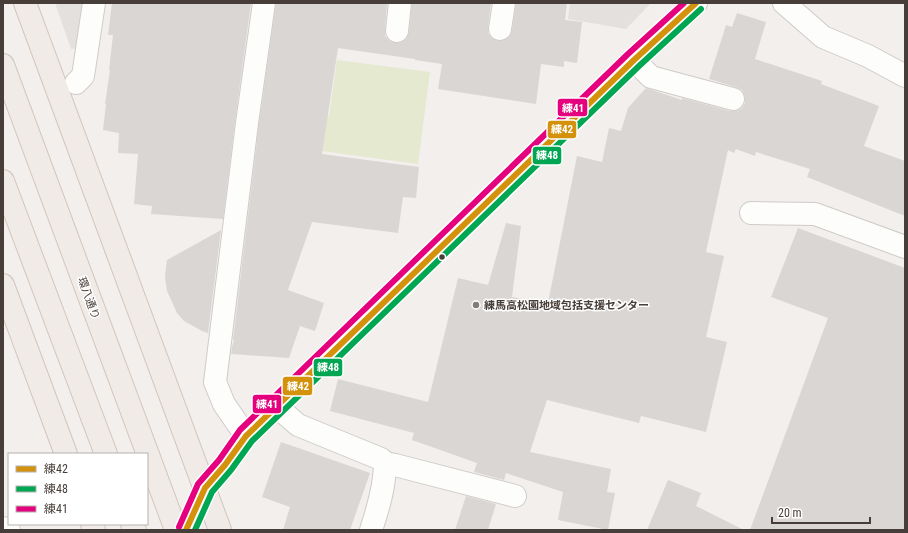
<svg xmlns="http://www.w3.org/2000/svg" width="908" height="533" font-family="'Roboto Condensed','Noto Sans JP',sans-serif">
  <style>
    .green { fill: #e5e9cf }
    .parking { fill: #e3e0de }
    .building { fill: #dad6d4 }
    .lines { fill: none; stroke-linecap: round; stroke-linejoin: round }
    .minor-casing { stroke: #cecbc9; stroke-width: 24 }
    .major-casing { stroke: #d2c6bc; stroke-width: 24 }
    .minor { stroke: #fdfdfc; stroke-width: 22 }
    .major { stroke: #f0ebe6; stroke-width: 22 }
    .bus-1-casing { stroke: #fff; stroke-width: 9 }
    .bus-2-casing { stroke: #fff; stroke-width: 9 }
    .bus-3-casing { stroke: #fff; stroke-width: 9 }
    .bus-1 { stroke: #d4910b; stroke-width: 6 }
    .bus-2 { stroke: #00a651; stroke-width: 6 }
    .bus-3 { stroke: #e5007d; stroke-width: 6 }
    .bus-dot { fill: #473e39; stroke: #fff; stroke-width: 1.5 }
    .poi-dot { fill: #837c78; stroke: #fff; stroke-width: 1.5 }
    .labels { text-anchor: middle; stroke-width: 3; stroke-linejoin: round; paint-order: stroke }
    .street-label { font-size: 11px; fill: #473e39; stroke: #fff }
    .poi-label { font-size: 11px; font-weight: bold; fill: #473e39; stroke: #fff; text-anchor: start }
    .line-badge { stroke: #fff; stroke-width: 1.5 }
    .badge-label { font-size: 11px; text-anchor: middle; font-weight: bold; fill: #fff }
  </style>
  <rect width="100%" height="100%" fill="#f2efed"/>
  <path class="green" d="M337 60 430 72 418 164 255 142 260 107 329 116Z"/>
  <path class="parking" d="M55 3H84L79 48 71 49Z
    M570 3H651L626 29 568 19Z"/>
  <path class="building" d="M112 3H251L235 121 223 219 151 214 152 206 134 204 138 154 118 153 119 133 103 130 106 104H105L110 70H109L113 35H108Z
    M276 3H387L385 30V36L390 41 396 43 402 42 407 38 409 32 412 3H491L488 27V33L492 38 498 41 505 40 510 36 512 31 516 3H567L565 20 582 22 577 63 564 61V67L541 64 536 104 438 89 442 64 415 60V59L338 48 322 154 419 167 416 198 403 197 398 233 312 222 288 290 324 303 315 331 300 326 289 358 231 354 232 347 234 340H233L259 125Z
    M737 13 766 22 755 59 822 81 821 84 879 106 864 146 905 161V216L807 177 810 169 756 152 755 156 736 149 734 153 728 150 706 252 724 256 706 337 727 342 706 432 641 416 639 423 547 400 530 452 611 469 607 492 615 493 608 530 558 520 563 492 506 473 504 480 474 472 477 463 412 440 414 433 330 411 338 379 428 402 458 278 488 285 506 223 521 226 512 297 548 303 577 156 602 162 609 128 621 131 628 108 646 88 682 100V98L730 111H737L742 108 745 103V96L742 90 736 87 709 79 726 25 732 27Z
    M798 228 905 268V530H750L828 318 771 297Z
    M221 230 208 333 202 331 184 321 177 313 167 291 165 277 166 268 167 260Z
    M281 442 370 473 350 530H283L290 507 262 497Z
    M668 480 701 493 696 506 744 530H647Z
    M466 496 496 504 488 530H455Z"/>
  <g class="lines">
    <defs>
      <path id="minor" d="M784 3 823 37 868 56 905 76
        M500 29 504 3
        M397 31 400 3
        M634 60 651 77 733 99
        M76 83 83 76 94 3
        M751 213 815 214 905 247
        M276 406 298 425 381 459 385 463C385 486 378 509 371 530
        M246 436 224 404 215 382 247 123 264 3
        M385 463 395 465 515 496
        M3 528 9 530
        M186 530 205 488 225 465 246 436 276 406 369 316 634 60 696 3"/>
      <path id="major" d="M25 3 220 530
        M3 65 176 530
        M3 181 106 454
        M3 285 66 454
        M92 524 94 530
        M132 524 135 530"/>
    </defs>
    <use href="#minor" class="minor-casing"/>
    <use href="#major" class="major-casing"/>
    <use href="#minor" class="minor"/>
    <use href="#major" class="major"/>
    <defs>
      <path id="bus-1" d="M186 530 205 488 225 465 246 436 634 60 696 3"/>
      <path id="bus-2" d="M195 530 212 492 231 470 252 441 639 66 701 9"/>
      <path id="bus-3" d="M179 527 198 484 219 460 240 430 628 54 684 3"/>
    </defs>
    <use href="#bus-1" class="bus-1-casing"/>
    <use href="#bus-2" class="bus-2-casing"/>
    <use href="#bus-3" class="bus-3-casing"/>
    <use href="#bus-1" class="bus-1"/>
    <use href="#bus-2" class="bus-2"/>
    <use href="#bus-3" class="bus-3"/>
  </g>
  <circle class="bus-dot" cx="442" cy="257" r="3.5"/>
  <circle class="poi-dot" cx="476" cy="305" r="4"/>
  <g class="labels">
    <g class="street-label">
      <text transform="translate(89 298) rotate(70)" y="4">環八通り</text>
    </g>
    <g class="poi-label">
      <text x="484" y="309">練馬高松園地域包括支援センター</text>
    </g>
  </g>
  <g class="line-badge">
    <rect x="557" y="98" width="31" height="19" rx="4" fill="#e5007d"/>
    <rect x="547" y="120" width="30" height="19" rx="4" fill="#d4910b"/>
    <rect x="532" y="146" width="30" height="19" rx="4" fill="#00a651"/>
    <rect x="313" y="358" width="30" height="19" rx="4" fill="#00a651"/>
    <rect x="282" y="376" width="31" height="20" rx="4" fill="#d4910b"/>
    <rect x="252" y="394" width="30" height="20" rx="4" fill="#e5007d"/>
  </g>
  <g class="badge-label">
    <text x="573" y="112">練41</text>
    <text x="562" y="133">練42</text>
    <text x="547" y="159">練48</text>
    <text x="328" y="371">練48</text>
    <text x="298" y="390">練42</text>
    <text x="267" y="408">練41</text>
  </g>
  <rect width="908" height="533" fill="none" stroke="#473e39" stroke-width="8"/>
  <rect x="8" y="453" width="140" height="72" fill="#ffffff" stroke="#b5b2b0"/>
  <rect x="16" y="466" width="20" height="6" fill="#d4910b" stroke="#b5b2b0"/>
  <text x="44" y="473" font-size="12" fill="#473e39">練42</text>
  <rect x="16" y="486" width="20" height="6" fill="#00a651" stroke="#b5b2b0"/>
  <text x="44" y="493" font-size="12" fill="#473e39">練48</text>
  <rect x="16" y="506" width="20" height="6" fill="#e5007d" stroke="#b5b2b0"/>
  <text x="44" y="513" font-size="12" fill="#473e39">練41</text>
  <path d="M772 517v6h98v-6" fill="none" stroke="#473e39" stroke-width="2"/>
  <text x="778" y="517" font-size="12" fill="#473e39" stroke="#ffffff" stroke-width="3" paint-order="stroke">20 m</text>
</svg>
